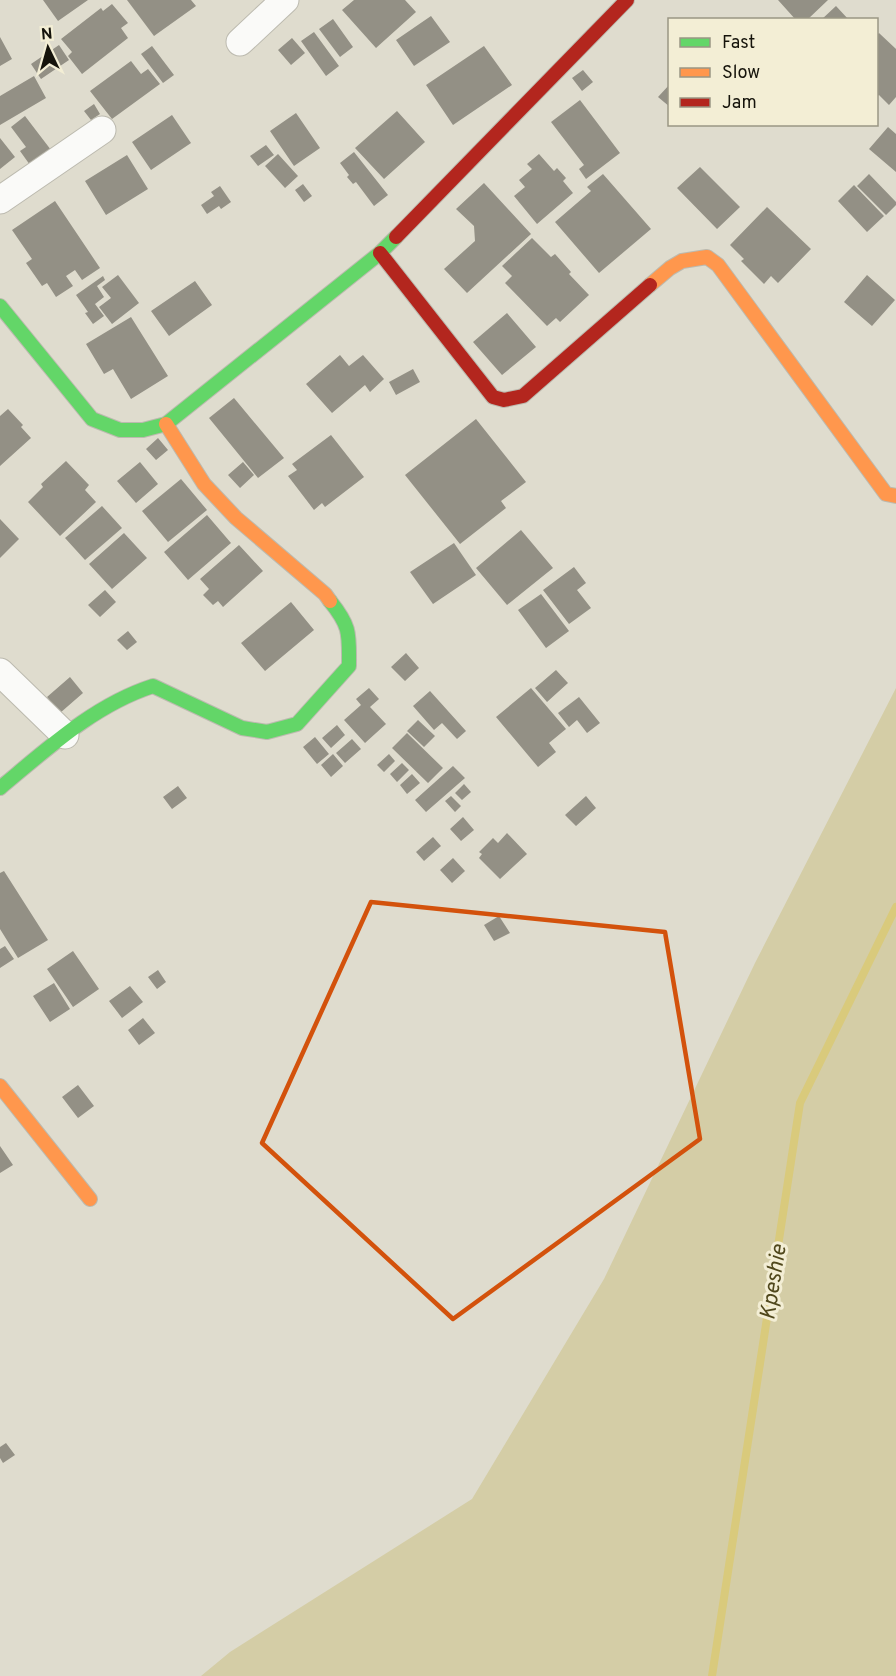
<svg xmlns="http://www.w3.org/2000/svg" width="896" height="1676" font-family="Overpass,sans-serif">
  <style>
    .green { fill: #d4cda6 }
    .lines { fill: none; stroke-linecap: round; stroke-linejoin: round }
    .stream { stroke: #d9ca7c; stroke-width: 8 }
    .building { fill: #939085 }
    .street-casing { stroke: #bcbaaf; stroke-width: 29 }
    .fast-casing { stroke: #bcbaaf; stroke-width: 16 }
    .slow-casing { stroke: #bcbaaf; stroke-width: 16 }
    .jam-casing { stroke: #bcbaaf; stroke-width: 16 }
    .street { stroke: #fafaf8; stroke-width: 27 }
    .fast { stroke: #63d668; stroke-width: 14 }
    .slow { stroke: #ff974d; stroke-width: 14 }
    .jam { stroke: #b3261e; stroke-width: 14 }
    .marked { fill: none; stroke: #d3520c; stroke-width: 4.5; stroke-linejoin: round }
    .labels { text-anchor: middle; stroke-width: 6; stroke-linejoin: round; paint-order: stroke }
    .water-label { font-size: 22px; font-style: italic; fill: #50481c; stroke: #f3eed5 }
  </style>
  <rect width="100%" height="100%" fill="#dfdcce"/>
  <path class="green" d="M896 688V1676H201L230 1652 472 1499 604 1279 755 963Z"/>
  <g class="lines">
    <path class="stream" d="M712 1676 800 1103 896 907"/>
  </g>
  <path class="building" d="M43 0H88L58 21Z
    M127 0H191L196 6 154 36Z
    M354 0H405L416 12 376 48 342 10Z
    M778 0H828L807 20H796Z
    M112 4 128 23 121 28 128 38 82 74 68 56 72 52 61 39 101 8 103 11Z
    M836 6 849 20H821Z
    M431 16 450 42 414 66 396 40Z
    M333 19 353 47 340 57 319 29Z
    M314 32 339 66 326 76 301 41Z
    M879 33 896 49V97L889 105 879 95 876 97V36Z
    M0 37 12 59 0 66Z
    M292 38 305 53 291 65 278 50Z
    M59 45 69 60 41 79 31 64Z
    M152 46 174 75 163 83 141 54Z
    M484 46 512 85 453 125 426 85Z
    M131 61 141 74 148 69 160 84 112 119 90 91Z
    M583 70 593 82 582 91 572 78Z
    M34 76 46 98 0 125V96Z
    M670 84V107L658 97Z
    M580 100 620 153 586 179 579 169 584 165 551 122Z
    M94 104 100 114 91 120 84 111Z
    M397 111 425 142 384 179 355 148Z
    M296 113 320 148 294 166 270 131Z
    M172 115 191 143 151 170 132 142Z
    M25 116 51 150 30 165 20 151 26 147 11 127Z
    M888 127 896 134V172L869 149Z
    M0 138 15 157 0 169Z
    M266 145 274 155 258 166 250 156Z
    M354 152 388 195 374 206 356 182 353 184 347 177 349 175 340 163Z
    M278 154 298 176 285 188 265 166Z
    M539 154 554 171 557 168 566 178 563 181 573 193 537 224 514 196 525 187 519 180 532 169 527 164Z
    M127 155 148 189 106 215 85 181Z
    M700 167 740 207 717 229 677 188Z
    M603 174 651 229 599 273 555 222 591 191 587 187Z
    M869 174 896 202V205L886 215 857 186Z
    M484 183 531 234 467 293 444 269 475 241 474 226 456 209Z
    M303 184 312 196 304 202 295 190Z
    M854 185 884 216 867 232 838 201Z
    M220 186 231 202 221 209 219 206 207 214 201 205 214 196 211 192Z
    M55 201 100 268 82 280 75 270 66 276 73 286 56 297 47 283 42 286 26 263 32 259 12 230Z
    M767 207 811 249 778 283 771 276 764 284 741 261 744 259 730 245Z
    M532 238 551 257 555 254 571 272 569 274 589 295 560 322 556 318 547 326 505 283 512 276 502 266Z
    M118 275 139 303 112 324 99 307 111 298 102 287Z
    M867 275 895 300 872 326 844 302Z
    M103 276 105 280 97 286 104 297 95 304 104 316 93 324 85 313 88 312 76 295Z
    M195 281 212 305 169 336 151 311Z
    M507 313 536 347 502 375 473 342Z
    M131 317 168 376 131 399 113 369 104 374 86 344Z
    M340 355 349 366 363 355 384 379 370 392 365 385 332 413 306 384Z
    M413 369 420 382 396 395 389 382Z
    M234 398 284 458 258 478 209 418Z
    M8 409 23 425 21 427 31 438 0 466V416Z
    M476 419 526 482 501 501 506 508 460 544 405 475Z
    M331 435 364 477 325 507 322 503 314 510 288 476 297 470 292 464Z
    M158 438 168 450 156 460 146 449Z
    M66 461 89 485 85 490 96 502 60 536 28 502 43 487 41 484Z
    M140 462 158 484 136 503 117 481Z
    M243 462 254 475 240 488 228 475Z
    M181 479 207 510 168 542 142 511Z
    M102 506 122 528 85 560 65 538Z
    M207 515 231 543 188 580 164 552Z
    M0 519 19 539 0 558Z
    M521 530 553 568 507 605 476 568Z
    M124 533 147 558 112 589 89 564Z
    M454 543 476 575 433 604 410 572Z
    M239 545 263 571 223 607 218 601 213 605 203 595 209 589 200 579Z
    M574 567 586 583 577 590 591 608 569 624 543 590Z
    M105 590 116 602 100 617 88 605Z
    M541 594 569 631 546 648 518 610Z
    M291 602 314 630 265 671 241 643Z
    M128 631 137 642 127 650 117 640Z
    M406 653 419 668 405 681 391 667Z
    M556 670 568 683 547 702 535 688Z
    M70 677 83 693 60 713 47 697Z
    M369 688 379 699 370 707 386 724 365 743 344 720 361 705 356 699Z
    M531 688 566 729 549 743 556 752 538 767 496 717Z
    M430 691 466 731 457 739 442 723 434 730 413 706Z
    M579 697 600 723 587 733 577 720 569 727 558 713Z
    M418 720 435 736 424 747 407 731Z
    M337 725 345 735 331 748 322 738Z
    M407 733 443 768 428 783 392 748Z
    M315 737 329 754 317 764 303 747Z
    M352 739 361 749 345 763 336 753Z
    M333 754 343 766 331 777 321 765Z
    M389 754 395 761 384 772 377 765Z
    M402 763 409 770 397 782 390 774Z
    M453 766 465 778 426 812 415 800Z
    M412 774 420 783 407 794 400 785Z
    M464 784 471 792 462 800 455 793Z
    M178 786 187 798 172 809 163 797Z
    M451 796 461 806 455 812 445 801Z
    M586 796 596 808 576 826 565 815Z
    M463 817 474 830 461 841 450 829Z
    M507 833 527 854 500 879 479 858 482 854 479 852 493 838 498 843Z
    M433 837 441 846 424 861 416 852Z
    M453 858 465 871 452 883 440 870Z
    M4 871 48 940 18 958 0 929V873Z
    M499 916 510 933 494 941 484 925Z
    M5 946 14 959 0 968V949Z
    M73 951 99 989 73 1007 47 969Z
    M158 970 166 982 157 989 148 977Z
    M54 983 70 1009 50 1022 33 996Z
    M130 986 143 1002 122 1018 109 1001Z
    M143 1018 155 1033 139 1045 128 1030Z
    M78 1085 94 1106 78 1118 62 1097Z
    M0 1146 13 1165 0 1173Z
    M6 1443 15 1455 3 1463 0 1458V1447Z"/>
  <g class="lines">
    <defs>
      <path id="street" d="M240 42 285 0
        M0 200 102 130
        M0 672 65 735"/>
      <path id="fast" d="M0 306 92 419 120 430H143L166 424 380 253 396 237
        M0 788C47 749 94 705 153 686L242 728 267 732 297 724 349 666C349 634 351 627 330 601"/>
      <path id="slow" d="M650 285 670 268 682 261 707 257 718 265 886 494 896 496
        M166 424 204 484 236 518 325 594 330 601
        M0 1086 90 1199"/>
      <path id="jam" d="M396 237 627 0
        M380 253 493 397 504 400 523 396 650 285"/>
    </defs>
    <use href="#street" class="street-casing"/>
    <use href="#fast" class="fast-casing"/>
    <use href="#slow" class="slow-casing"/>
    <use href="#jam" class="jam-casing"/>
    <use href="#street" class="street"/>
    <use href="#fast" class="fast"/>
    <use href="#slow" class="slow"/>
    <use href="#jam" class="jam"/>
  </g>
  <path class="marked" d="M371 902 665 932 700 1139 453 1319 262 1143Z"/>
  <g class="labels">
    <g class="water-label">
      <text transform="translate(772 1282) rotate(-81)" y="8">Kpeshie</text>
    </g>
  </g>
  <rect x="668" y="18" width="210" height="108" fill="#f3eed5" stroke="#9a9684" stroke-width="1.5"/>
  <rect x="680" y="38" width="30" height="9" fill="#63d668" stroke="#9a9684" stroke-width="1.5"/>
  <text x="722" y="48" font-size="18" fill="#15130b">Fast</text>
  <rect x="680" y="68" width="30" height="9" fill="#ff974d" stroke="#9a9684" stroke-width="1.5"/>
  <text x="722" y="78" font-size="18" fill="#15130b">Slow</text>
  <rect x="680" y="98" width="30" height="9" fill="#b3261e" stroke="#9a9684" stroke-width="1.5"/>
  <text x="722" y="108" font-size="18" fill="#15130b">Jam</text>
  <g transform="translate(48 48) rotate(355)" stroke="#f3eed5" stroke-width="4.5" paint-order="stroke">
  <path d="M0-4.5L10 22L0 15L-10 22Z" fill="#15130b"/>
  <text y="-9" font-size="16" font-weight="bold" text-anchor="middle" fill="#15130b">N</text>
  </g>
</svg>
